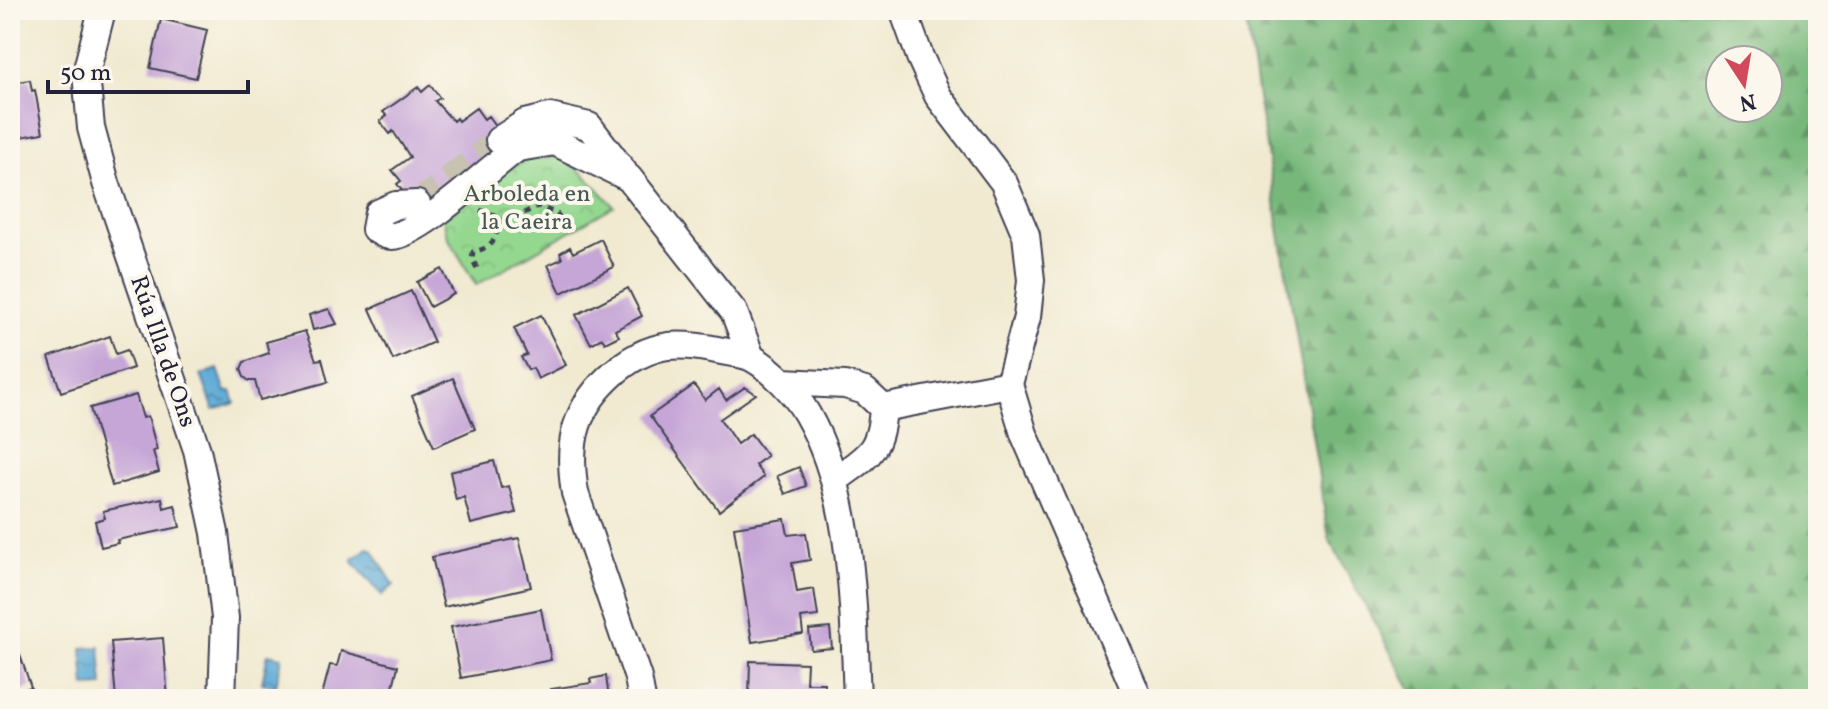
<svg xmlns="http://www.w3.org/2000/svg" width="1828" height="709" font-family="Vollkorn,serif">
  <style>
    .forest { fill: url(#forest-firs); stroke: #4c6d5a; stroke-width: 2; fill-rule: evenodd }
    .park { fill: url(#park-crowns); stroke: #5b7d66; stroke-width: 2 }
    .water { fill: url(#water-ripples); stroke: #406789; stroke-width: 2 }
    .building { fill: #c6a6d7 }
    .lines { fill: none; stroke-linecap: round; stroke-linejoin: round }
    .minor-tunnel { stroke: #c8c2b3; stroke-width: 26; stroke-dasharray: 26 13; stroke-linecap: butt }
    .minor-casing { stroke: #414052; stroke-width: 30 }
    .path { stroke: #414052; stroke-width: 5; stroke-dasharray: 6 6; stroke-linecap: butt }
    .minor { stroke: #fff; stroke-width: 26 }
    .labels { text-anchor: middle; stroke-width: 8; stroke-linejoin: round; paint-order: stroke }
    .park-label { font-size: 24px; fill: #445954; stroke: #fbf7ec }
    .street-label { font-size: 24px; fill: #22223b; stroke: #fbf7ec }
  </style>
  <defs>
    <pattern id="forest-firs" width="22" height="20" patternUnits="userSpaceOnUse" patternTransform="scale(2)"><rect width="22" height="20" fill="#77b87a"/><path d="M5 1l3.5 6h-7zM16 11l3.5 6h-7z" fill="#619565"/></pattern>
    <pattern id="park-crowns" width="20" height="18" patternUnits="userSpaceOnUse" patternTransform="scale(2)"><rect width="20" height="18" fill="#94d890"/><path d="M2 6a3 3 0 1 1 6 0M12 15a3 3 0 1 1 6 0" fill="none" stroke="#7fb97d"/></pattern>
    <pattern id="water-ripples" width="26" height="14" patternUnits="userSpaceOnUse" patternTransform="scale(2)"><rect width="26" height="14" fill="#5eacd7"/><path d="M2 4q2-2 4 0t4 0M15 11q2-2 4 0t4 0" fill="none" stroke="#4d8cb0"/></pattern>
  </defs>
  <rect width="100%" height="100%" fill="#fbf7ec"/>
  <filter id="ink" filterUnits="userSpaceOnUse"><feTurbulence type="fractalNoise" baseFrequency=".0125" numOctaves="2"/><feDisplacementMap in="SourceGraphic" scale="16" xChannelSelector="R" yChannelSelector="G"/><feConvolveMatrix kernelMatrix="1 2 1 2 8 2 1 2 1" color-interpolation-filters="sRGB"/></filter>
  <filter id="wash" filterUnits="userSpaceOnUse"><feTurbulence type="fractalNoise" baseFrequency=".006" numOctaves="4" result="noise"/><feDisplacementMap in="SourceGraphic" scale="32" xChannelSelector="R" yChannelSelector="G"/><feGaussianBlur stdDeviation="1.8" result="paint"/><feColorMatrix in="noise" values="0 0 0 0 0 0 0 0 0 0 0 0 0 0 0 0 0 1.4 0 .05"/><feComposite in="paint" operator="in"/></filter>
  <g filter="url(#wash)">
    <rect width="100%" height="100%" fill="#f1ead1"/>
    <path class="forest" d="M1244 10H1818V699H1416L1329 539ZM1720 60H1768V108H1720Z"/>
    <path class="park" d="M563 157 585 175 614 206 476 285 448 237 443 219 504 170 529 159Z"/>
    <path class="water" d="M218 369 226 392 231 391 235 403 214 410 201 375Z
      M368 548 372 549 394 585 382 595 353 562V559Z
      M100 647 103 686 85 687 82 648Z
      M268 654 282 657 276 686 262 683Z"/>
    <g id="blocks">
      <path class="building" d="M161 19 207 30 196 78 150 68Z
        M30 80 32 91 35 90 43 133 10 139V83Z
        M430 85 440 98 435 101 453 121 456 118 458 121 476 108 484 119 488 116 501 134 506 149 423 211 412 203 397 184 401 181 392 170 410 157 393 131 390 134 380 121 387 116 383 112 418 87 422 92Z
        M601 239 614 267 561 293 548 265 562 259 560 253 570 247 573 253Z
        M442 269 454 294 430 307 417 282Z
        M628 288 642 316 615 330 619 336 605 343 602 338 591 344 576 315Z
        M411 291 434 342 393 360 370 309Z
        M329 309 337 324 313 330 309 315Z
        M541 315 566 365 538 379 533 368 528 370 521 357 527 355 514 328Z
        M305 331 316 360 322 359 328 382 260 400 255 381H249L244 377 241 369 244 362 269 353 266 342Z
        M110 336 116 354 127 350 133 368 61 392 49 357Z
        M453 378 475 429 434 447 412 396Z
        M694 385 705 400 719 389 726 400 745 387 756 394 720 419 737 444 751 434 767 456 755 465 764 477 719 511 650 416Z
        M136 395 143 418 148 416 157 450 153 451 159 472 112 486 90 408Z
        M494 461 501 488 509 486 516 513 471 524 464 497 456 500 450 472Z
        M799 467 806 486 785 494 777 476Z
        M162 498 164 508 175 505 180 527 117 540 118 543 101 547 95 521 105 518 103 511Z
        M785 519 788 535 806 533 810 560 792 563 797 592 814 589 818 616 801 618 803 634 752 642 734 527Z
        M519 538 531 587 444 607 432 557Z
        M541 609 551 660 461 678 451 627Z
        M10 626 31 687 10 694Z
        M830 628 832 648 811 650 809 630Z
        M163 638 168 699H116L111 642Z
        M341 651 398 666 391 695 385 693 383 699H321L330 665 337 666Z
        M750 661 807 663 806 683H824V699H749Z
        M606 676 609 699H552L551 689 591 683 590 679Z"/>
    </g>
  </g>
  <g filter="url(#ink)">
    <use href="#blocks" fill-opacity="0" stroke="#414052" stroke-width="2"/>
    <g class="lines">
      <path class="minor-tunnel" d="M417 204 499 140"/>
      <defs>
        <path id="minor" d="M102 10 86 73 91 128 106 183 197 450 215 533 225 618 222 699
          M903 10 920 57 938 96 1004 183 1026 235 1031 280 1027 317 1009 384
          M499 140 525 123 550 117 589 126 624 172
          M417 204 396 205 378 213 375 229C383 234 389 238 398 235 428 226 485 173 512 152L518 148 555 142 629 178 734 312 751 357
          M783 382 845 385 865 391 883 408C880 453 868 455 835 480
          M1009 384 1024 434 1139 699
          M883 408 1009 384
          M642 699 638 678 575 493C572 474 570 453 575 433 584 393 627 352 668 346 687 344 704 347 722 351 732 353 744 354 752 358 773 370 795 393 807 414 854 497 853 606 857 699"/>
      </defs>
      <use href="#minor" class="minor-casing"/>
      <path class="path" d="M480 210 508 221 538 206 557 214 561 219
        M477 268 472 259 473 252C503 245 488 234 507 221
        M1812 699 1818 682"/>
      <use href="#minor" class="minor"/>
    </g>
  </g>
  <g class="labels">
    <g class="park-label">
      <text x="527" y="201">Arboleda en<tspan x="527" dy="28">la Caeira</tspan></text>
    </g>
    <g class="street-label">
      <text transform="translate(164 351) rotate(71)" y="8">Rúa Illa de Ons</text>
    </g>
  </g>
  <rect width="1828" height="709" fill="none" stroke="#fbf7ec" stroke-width="40"/>
  <g transform="translate(1744 84) rotate(168)"><circle r="38" fill="#fbf7ec" stroke="#a4a2a5" stroke-width="2"/>
  <path d="M0-6L14 30L0 20L-14 30Z" fill="#d1495b"/>
  <text y="-12" font-size="22" font-weight="bold" text-anchor="middle" fill="#22223b">N</text>
  </g>
  <path d="M48 80v12h200v-12" fill="none" stroke="#22223b" stroke-width="4"/>
  <text x="60" y="80" font-size="24" fill="#22223b" stroke="#fbf7ec" stroke-width="6" paint-order="stroke">50 m</text>
</svg>
